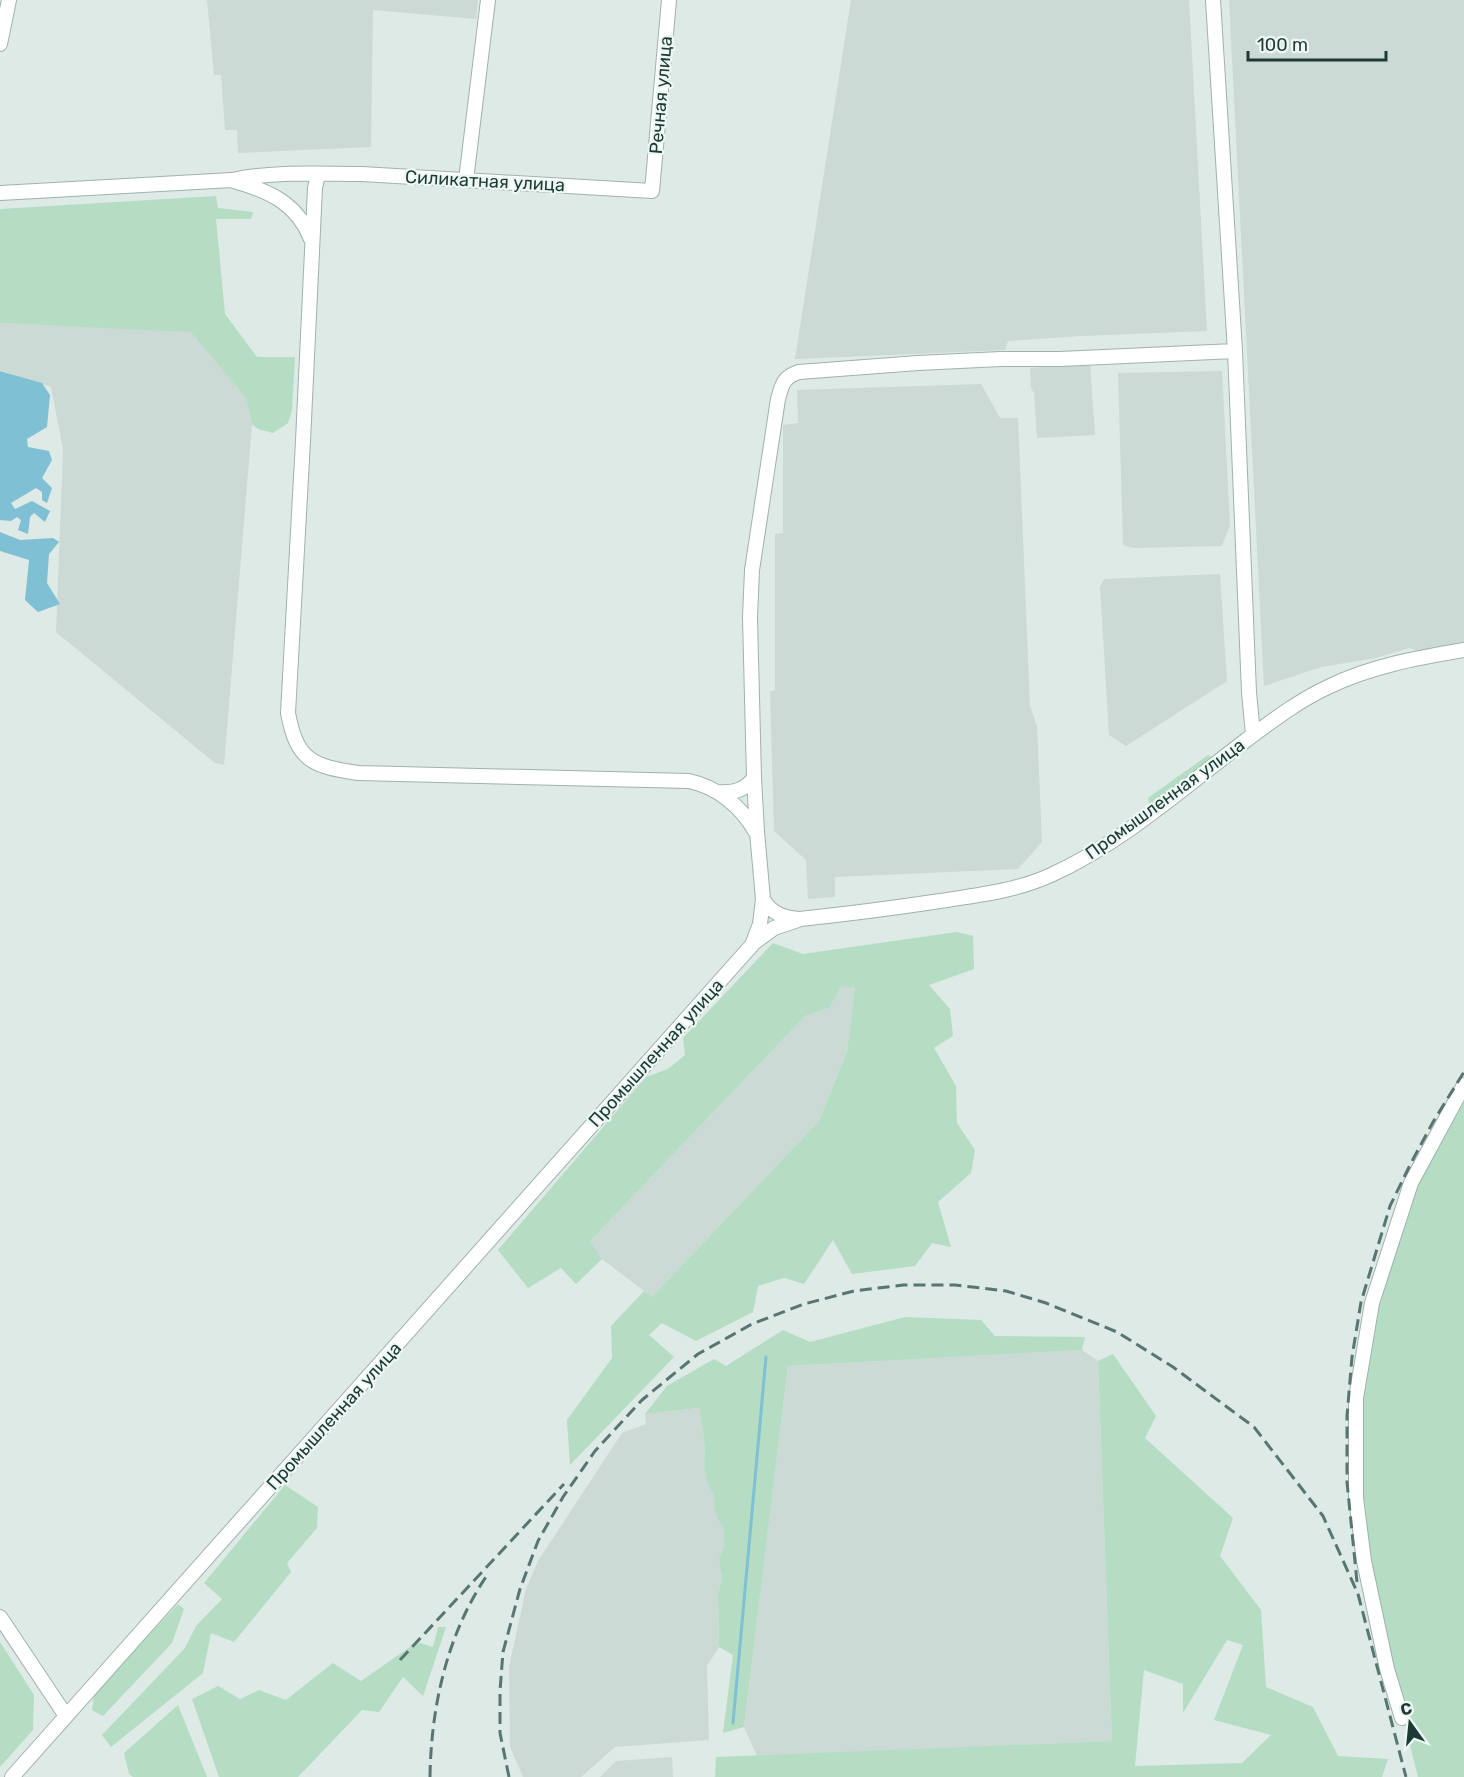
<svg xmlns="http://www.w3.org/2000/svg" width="1464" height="1777" font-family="Rubik,sans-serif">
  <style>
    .built { fill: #cbdad4 }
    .green { fill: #b4ddc3; fill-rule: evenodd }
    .water { fill: #80c0d4 }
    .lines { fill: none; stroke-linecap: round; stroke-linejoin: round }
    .stream { stroke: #80c0d4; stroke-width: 3 }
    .minor-casing { stroke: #a0b2ad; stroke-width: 16 }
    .minor { stroke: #fff; stroke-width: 14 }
    .rail { stroke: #587671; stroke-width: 3; stroke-dasharray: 12 6; stroke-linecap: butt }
    .labels { text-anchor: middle; stroke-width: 4.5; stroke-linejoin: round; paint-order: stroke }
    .street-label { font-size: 18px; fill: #1e3a35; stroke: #edf7f3 }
  </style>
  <rect width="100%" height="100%" fill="#ddeae5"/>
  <path class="built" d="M207 0H478L476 19 373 10 371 147 238 153 237 130H225L221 75H214Z
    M851 0H1189L1207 331 1081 336 1008 341 1005 350 795 359Z
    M1229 0H1464V645L1422 652 1409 648 1376 658 1321 667 1264 686Z
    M0 323 191 331 246 398 252 424 224 765 215 763 56 632 63 449 51 387 0 370Z
    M1090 364 1095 435 1037 438 1034 393 1031 388 1030 368Z
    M1222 371 1230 525 1222 546 1133 548 1123 545 1118 373Z
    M981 384 1000 418H1018L1030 706 1037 726 1042 842 1018 869 835 877V897L808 899 806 860 774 831 770 692 775 690V534L783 533V425L798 423 797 390Z
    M1220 574 1227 681 1126 746 1109 735 1100 587 1104 579Z
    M841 985 855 988 847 1052 819 1121 652 1297 602 1259 589 1242 805 1016 829 1008Z
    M1082 1350 1098 1361 1112 1741 757 1756 744 1727 788 1366Z
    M699 1408 703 1432 705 1449 704 1464 707 1483 714 1496 716 1513 724 1529V1546L720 1559 722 1577 718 1595 719 1647 707 1666 709 1740 615 1747 581 1777H523L510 1747 509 1667 526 1589 538 1561 622 1433 646 1424 645 1414Z
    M672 1757 673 1777H600L616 1761Z"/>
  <path class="green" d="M216 196 218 208 253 212 251 219H216L225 314 257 357H295L292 410 288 423 273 433 258 429 252 424 246 398 191 332 0 323V209Z
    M1208 755 1211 757 1210 762 1154 803 1149 804 1148 798Z
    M957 932 973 936 974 969 929 985 950 1009 953 1036 934 1048 956 1086 957 1123 975 1150 971 1173 938 1202 951 1247 932 1243 915 1266 852 1274 833 1240 804 1284 784 1278 758 1286 753 1312 696 1341 662 1323 649 1335 674 1357 570 1465 567 1420 612 1358 611 1326 644 1291 652 1297 819 1121 847 1052 855 988 841 986 829 1008 805 1016 590 1241 602 1259 576 1284 561 1268 528 1288 498 1250 646 1077 668 1069 685 1055 683 1038 773 943 803 954Z
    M1464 1085V1777H1418L1364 1561 1356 1398 1372 1303 1411 1183Z
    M905 1317 981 1320 995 1336 1085 1337 1082 1350 788 1366 744 1727 723 1733 733 1655 719 1647 718 1595 722 1577 719 1559 724 1546V1529L715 1513 714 1496 707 1483 704 1464 705 1449 703 1432 699 1408 645 1414 667 1386 714 1359 726 1366 783 1330 810 1342Z
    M1113 1354 1156 1416 1145 1438 1233 1518 1220 1556 1261 1610 1266 1687 1313 1707 1338 1756 1388 1759 1382 1777H715L716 1757 1112 1741 1098 1361ZM1227 1640 1243 1645 1214 1720 1271 1735 1242 1763 1135 1766 1144 1670 1183 1684V1713Z
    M285 1485 318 1507 317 1528 287 1563 291 1572 234 1642 211 1633 203 1673 111 1747 102 1735 185 1648 196 1626 222 1599 204 1583Z
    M178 1604 184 1609 172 1643 103 1716 92 1710 94 1694Z
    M438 1627H446L423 1696 403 1677 379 1712 362 1710 298 1777H219L192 1699 218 1686 240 1699 259 1690 286 1700 333 1663 361 1681 417 1642 433 1647Z
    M0 1642 34 1695 33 1730 0 1767Z
    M178 1705 207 1777H133L129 1774 124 1753Z"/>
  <path class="water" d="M0 371 42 383 50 395 47 427 27 439 28 447 49 451 52 460 42 478 52 488 47 503 42 500V492L36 488 11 503 15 509 32 501 50 511 45 522 34 513 30 517 28 534 18 530 21 520 17 517 11 521 0 520Z
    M0 532 20 540 53 538 59 542 49 554 47 583 60 604 38 612 25 600 29 560 0 551Z"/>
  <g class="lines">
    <path class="stream" d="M733 1723 766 1357"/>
    <defs>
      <path id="minor" d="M1213 0 1235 351 1249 692 1253 735
        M0 44 9 0
        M318 174 315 188 303 441 288 713C297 761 312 766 358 773L689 781C717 787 741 806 755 831
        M466 180 488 0
        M234 181C269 191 297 203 311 239
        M0 193 232 180C275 171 319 174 362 174L652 191 669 0
        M718 792C733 793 744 791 754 778
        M763 899C771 914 785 918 800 919 847 914 894 908 940 901 978 895 1016 891 1051 875 1122 843 1183 788 1245 741 1272 721 1298 701 1328 687 1371 666 1417 658 1464 650
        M755 942 774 928 798 920
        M0 1617 66 1716
        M1402 1718 1387 1669 1364 1561 1356 1498V1398L1372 1303 1411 1183 1464 1085
        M12 1777 752 945 760 924 763 899 757 832 754 778 750 617 752 570 778 399C782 385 783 377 799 372L918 363 1001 359H1060L1235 351"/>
    </defs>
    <use href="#minor" class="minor-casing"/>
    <use href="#minor" class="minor"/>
    <path class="rail" d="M1357 1582 1347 1482V1416L1352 1357 1361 1302 1390 1206 1411 1163 1433 1122 1464 1072
      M400 1660 564 1484
      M430 1777C431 1707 447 1633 488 1574
      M509 1777 500 1733V1691L503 1652 520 1589 538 1541 563 1497 595 1451 642 1400 698 1354 752 1324 804 1304 854 1291 903 1285H955L1006 1291 1046 1303 1117 1332 1173 1367 1254 1427 1323 1516 1358 1594 1406 1777"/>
  </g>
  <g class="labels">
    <g class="street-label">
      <text transform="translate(661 95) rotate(-85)" y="6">Речная улица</text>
      <text transform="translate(485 181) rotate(3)" y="6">Силикатная улица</text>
      <text transform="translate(1165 799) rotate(-36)" y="6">Промышленная улица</text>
      <text transform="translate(656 1053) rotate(-48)" y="6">Промышленная улица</text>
      <text transform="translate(334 1416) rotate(-48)" y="6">Промышленная улица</text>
    </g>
  </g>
  <g transform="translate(1410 1723) rotate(345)" stroke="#edf7f3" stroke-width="4.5" paint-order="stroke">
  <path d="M0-4.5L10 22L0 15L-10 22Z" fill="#1e3a35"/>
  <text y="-9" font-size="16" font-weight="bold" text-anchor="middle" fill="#1e3a35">С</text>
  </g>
  <path d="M1248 51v9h138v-9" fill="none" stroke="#1e3a35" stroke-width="3"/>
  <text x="1257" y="51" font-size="18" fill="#1e3a35" stroke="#edf7f3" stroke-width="4.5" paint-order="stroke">100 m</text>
</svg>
